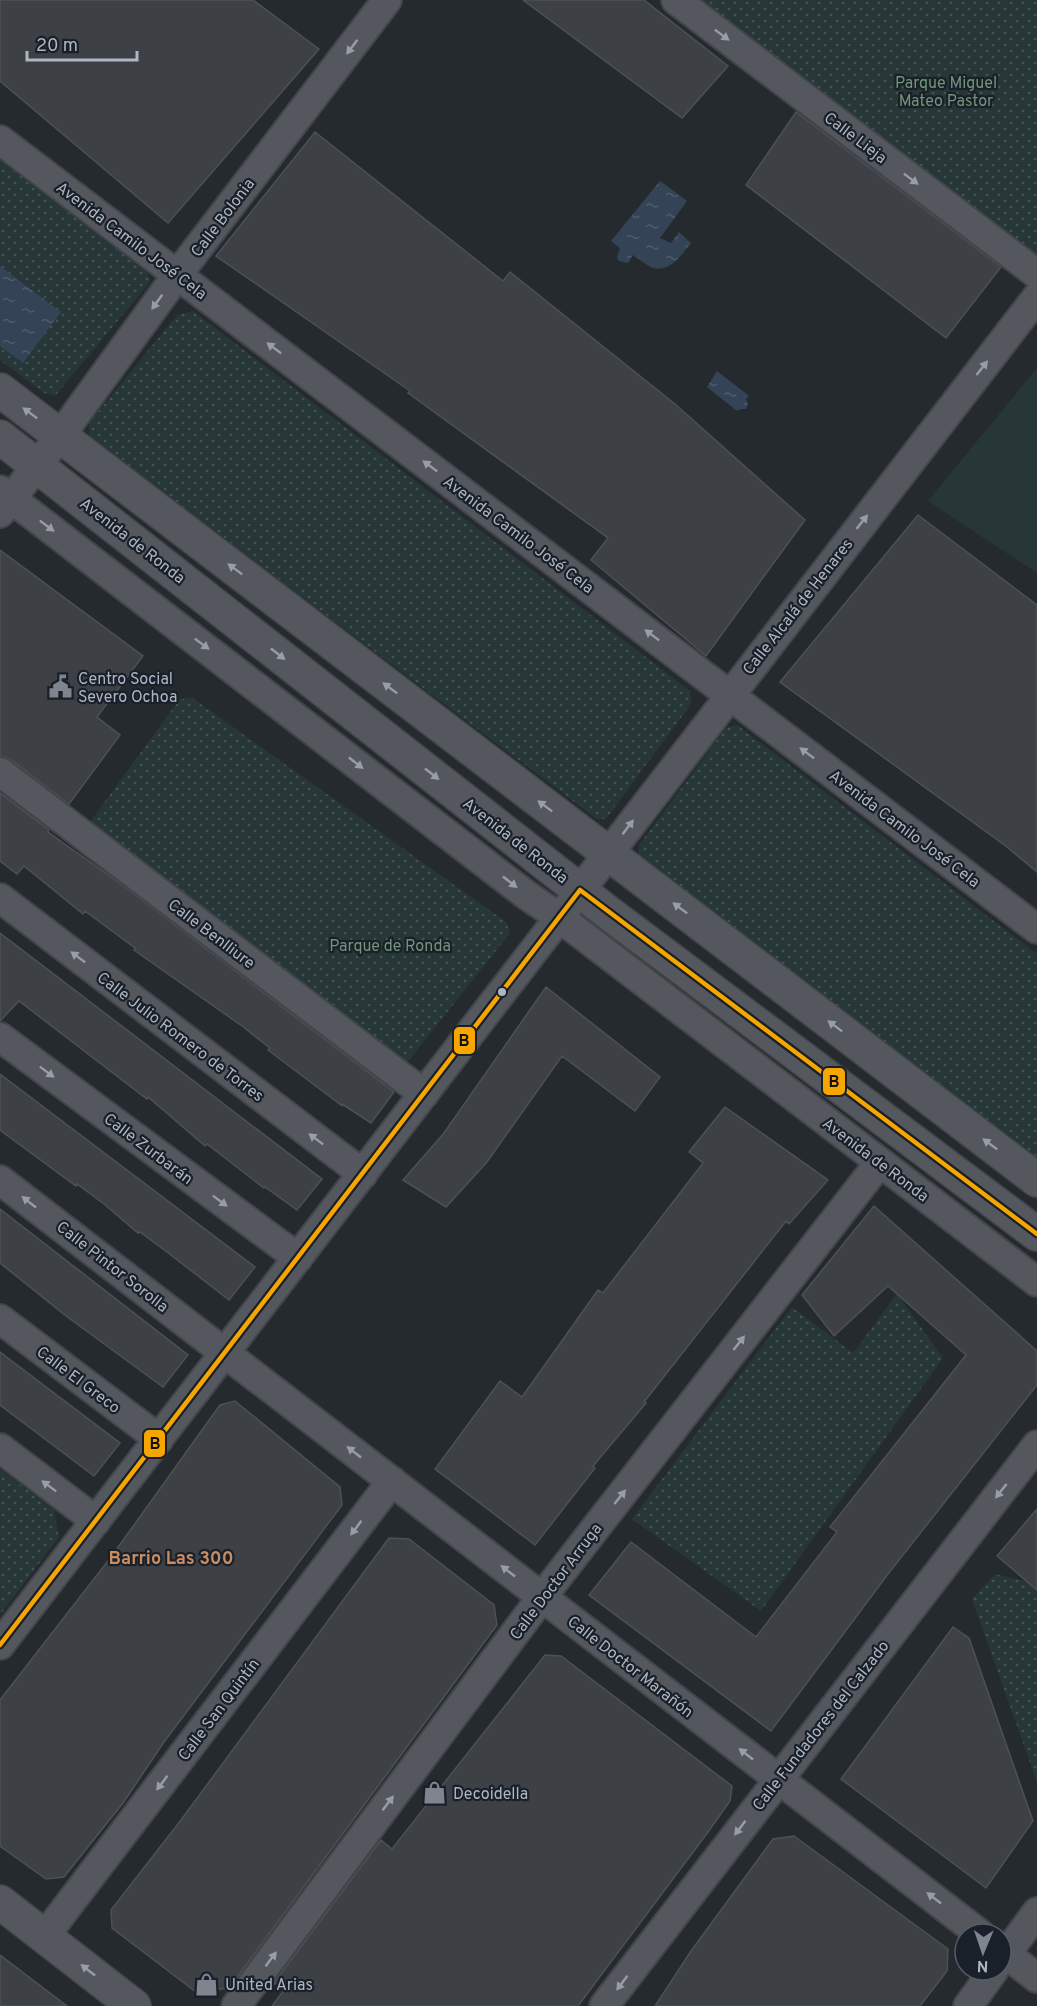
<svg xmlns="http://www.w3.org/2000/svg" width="1037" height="2006" font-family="Overpass,sans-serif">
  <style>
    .grass { fill: #273738 }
    .park { fill: url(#park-dots) }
    .water { fill: url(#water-ripples) }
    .building { fill: #3d4146; stroke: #4c5157; stroke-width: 1.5 }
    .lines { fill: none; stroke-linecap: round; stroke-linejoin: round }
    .minor-casing { stroke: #42464a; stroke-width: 32 }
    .tertiary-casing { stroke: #42464a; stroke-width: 36 }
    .minor { stroke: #54585e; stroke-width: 28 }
    .tertiary { stroke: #54585e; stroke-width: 33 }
    .bus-1-casing { stroke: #192029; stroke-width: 9 }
    .bus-1 { stroke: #f7a600; stroke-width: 4.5 }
    .oneway { fill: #989ea8 }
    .bus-dot { fill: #aeb6c1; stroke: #192029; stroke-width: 2 }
    .labels { text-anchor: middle; stroke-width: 4.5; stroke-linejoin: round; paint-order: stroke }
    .park-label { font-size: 16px; fill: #709577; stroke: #192029 }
    .street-label { font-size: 16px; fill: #aeb6c1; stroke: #192029 }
    .poi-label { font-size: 16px; fill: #aeb6c1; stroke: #192029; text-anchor: start }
    .neighbourhood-label { font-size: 18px; font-weight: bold; fill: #c88b62; stroke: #192029 }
    .line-badge { stroke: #192029; stroke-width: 2 }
    .pale-badge-label { font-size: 16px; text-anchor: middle; font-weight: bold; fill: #111 }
  </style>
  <defs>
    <pattern id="park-dots" width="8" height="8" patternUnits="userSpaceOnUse" patternTransform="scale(1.5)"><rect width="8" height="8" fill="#273738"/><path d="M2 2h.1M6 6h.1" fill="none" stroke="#445253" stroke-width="1.8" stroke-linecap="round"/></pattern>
    <pattern id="water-ripples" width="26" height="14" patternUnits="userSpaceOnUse" patternTransform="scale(1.5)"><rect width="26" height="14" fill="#344355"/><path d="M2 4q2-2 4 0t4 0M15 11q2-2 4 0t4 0" fill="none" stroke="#4f5c6c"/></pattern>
  </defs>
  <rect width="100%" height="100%" fill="#252a2f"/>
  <path class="grass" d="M1037 368V573L928 501Z"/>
  <path class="park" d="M676 0H1037V274Z
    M0 160 148 273 150 282 55 396 44 393 0 360Z
    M193 311 690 691 691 704 606 819H597L89 436V423L177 315Z
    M191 697 506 922 510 933 406 1064 90 822 179 700Z
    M737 725 1037 954V1159L638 854 639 845 726 728Z
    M897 1294 943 1358 761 1611 632 1519 792 1307 853 1353Z
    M0 1469 54 1510 59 1537 0 1615Z
    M995 1574 1037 1584V1782L972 1599Z"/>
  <path class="water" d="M660 181 687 201 660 238 671 243 679 232 691 243C682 254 671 272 654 268 647 266 639 259 633 255L628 263 619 261 617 257 620 248 611 241Z
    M0 266 61 312 23 363 0 346Z
    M717 371 749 396 746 399 748 404 746 409H741L737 411 707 387Z"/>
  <path class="building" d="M0 0H253L319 49 168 223 0 81Z
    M523 0H644L728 66 682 118Z
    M796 112 1001 267 946 338 746 185Z
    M315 132 503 281 510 272 675 404 805 520 706 656 591 560 608 538 408 393 410 391 216 256Z
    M918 515 1037 605V872L1007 847 780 682Z
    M0 550 143 656 97 717 120 735 69 804 10 759 0 756Z
    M0 793 49 830 48 832 125 887 394 1092 371 1123 342 1104 341 1105 268 1050 270 1048 242 1026 134 950 135 948 85 911 83 914 24 866 17 874 0 861Z
    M0 933 322 1179 297 1210 265 1187 264 1188 207 1144 205 1146 148 1097 147 1099 19 1001 0 1021Z
    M546 987 660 1077 635 1111 562 1056 487 1162 446 1207 403 1180 444 1133Z
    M0 1074 255 1267 229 1300 167 1252 140 1232 138 1233 104 1204 77 1184 76 1186 0 1130Z
    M725 1107 828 1180 789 1224 786 1221 644 1402 646 1403 593 1466 595 1468 535 1545 435 1469 500 1381 522 1397 598 1290 603 1293 703 1163 689 1152Z
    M874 1206 1037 1351V1385L888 1574 771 1731 589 1595 631 1542 756 1637 837 1532 830 1527 966 1355 888 1286 834 1336 802 1295Z
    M0 1209 188 1355 163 1387 66 1316 0 1263Z
    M0 1352 120 1443 94 1476 0 1405Z
    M235 1401 340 1487 342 1505 164 1742 123 1803 64 1877 46 1879 0 1846V1700L111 1557 220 1405Z
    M1037 1509V1590L997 1556Z
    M389 1538 409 1539 494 1605 497 1625 229 1988 196 1992 112 1928 111 1910 181 1820Z
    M953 1627 969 1638 1033 1821 986 1888 841 1779Z
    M545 1655 561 1656 732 1786 730 1801 708 1832 578 2006H272L290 1982 273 1984 381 1840 392 1849Z
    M794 1836 948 1949 947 1971 920 2006H655L691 1951 773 1839Z
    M0 1955 67 2006H0Z"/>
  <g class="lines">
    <defs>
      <path id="minor" d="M676 0 1037 274
        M0 140 1037 929
        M0 490 525 894 560 918 1037 1282
        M0 513 60 436 178 274 387 0
        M0 772 424 1094
        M0 898 363 1174
        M0 1037 298 1258
        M0 1180 980 1934
        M0 1319 159 1439
        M0 1448 96 1521
        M0 1645C346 1196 690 745 1037 297
        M44 1937 392 1481
        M1001 1950 1037 1978
        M1001 1961 1037 1912
        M236 2006 542 1597 880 1162
        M604 2006 1037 1445
        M968 2006 994 1970"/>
      <path id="tertiary" d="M0 390 1037 1180
        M0 437 606 911 1037 1234
        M0 1902 134 2006"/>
    </defs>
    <use href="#minor" class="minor-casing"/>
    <use href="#tertiary" class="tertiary-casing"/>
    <use href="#minor" class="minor"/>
    <use href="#tertiary" class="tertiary"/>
    <defs>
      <path id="bus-1" d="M0 1645 580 890 1037 1234"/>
    </defs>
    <use href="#bus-1" class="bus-1-casing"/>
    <use href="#bus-1" class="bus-1"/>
  </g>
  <defs><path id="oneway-solid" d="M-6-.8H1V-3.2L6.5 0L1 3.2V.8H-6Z" transform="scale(1.5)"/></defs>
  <g class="oneway">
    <use href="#oneway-solid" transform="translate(722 35) rotate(37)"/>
    <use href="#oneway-solid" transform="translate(352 47) rotate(127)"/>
    <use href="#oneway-solid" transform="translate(911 179) rotate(37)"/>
    <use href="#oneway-solid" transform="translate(157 302) rotate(126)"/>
    <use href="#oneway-solid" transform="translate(274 348) rotate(-143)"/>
    <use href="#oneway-solid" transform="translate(982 368) rotate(-52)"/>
    <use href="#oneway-solid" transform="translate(30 413) rotate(-143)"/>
    <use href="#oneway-solid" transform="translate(430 466) rotate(-143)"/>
    <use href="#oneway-solid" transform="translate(862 522) rotate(-52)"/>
    <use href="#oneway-solid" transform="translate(47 526) rotate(37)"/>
    <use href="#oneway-solid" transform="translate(235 569) rotate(-143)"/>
    <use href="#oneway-solid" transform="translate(652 635) rotate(-143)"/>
    <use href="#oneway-solid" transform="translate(202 644) rotate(37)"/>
    <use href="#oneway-solid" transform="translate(278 654) rotate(38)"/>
    <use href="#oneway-solid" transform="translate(390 688) rotate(-143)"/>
    <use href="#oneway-solid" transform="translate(807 753) rotate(-143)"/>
    <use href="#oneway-solid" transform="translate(356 763) rotate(38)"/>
    <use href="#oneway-solid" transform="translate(432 774) rotate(38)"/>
    <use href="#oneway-solid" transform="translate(545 806) rotate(-143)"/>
    <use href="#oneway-solid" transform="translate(628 827) rotate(-53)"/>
    <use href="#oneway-solid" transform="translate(510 882) rotate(38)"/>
    <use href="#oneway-solid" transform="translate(680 908) rotate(-143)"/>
    <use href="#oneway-solid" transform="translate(78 957) rotate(-143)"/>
    <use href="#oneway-solid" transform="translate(835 1026) rotate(-143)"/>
    <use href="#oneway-solid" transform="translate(47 1072) rotate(37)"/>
    <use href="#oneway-solid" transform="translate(316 1139) rotate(-143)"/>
    <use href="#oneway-solid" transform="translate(990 1144) rotate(-143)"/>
    <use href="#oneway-solid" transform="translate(220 1201) rotate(37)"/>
    <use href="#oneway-solid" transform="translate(29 1202) rotate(-142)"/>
    <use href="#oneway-solid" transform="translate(739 1343) rotate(-52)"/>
    <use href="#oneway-solid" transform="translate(354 1452) rotate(-142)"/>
    <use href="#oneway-solid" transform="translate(49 1486) rotate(-143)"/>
    <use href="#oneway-solid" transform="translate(1001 1491) rotate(128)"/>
    <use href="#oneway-solid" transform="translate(620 1497) rotate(-52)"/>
    <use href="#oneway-solid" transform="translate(356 1528) rotate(127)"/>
    <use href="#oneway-solid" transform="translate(508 1571) rotate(-142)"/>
    <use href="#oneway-solid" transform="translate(746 1754) rotate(-142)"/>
    <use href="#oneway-solid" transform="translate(162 1783) rotate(127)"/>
    <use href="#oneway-solid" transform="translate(388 1803) rotate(-53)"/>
    <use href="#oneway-solid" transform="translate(740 1828) rotate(127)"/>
    <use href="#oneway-solid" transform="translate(934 1898) rotate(-142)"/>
    <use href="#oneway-solid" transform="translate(271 1959) rotate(-53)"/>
    <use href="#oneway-solid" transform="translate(88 1970) rotate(-142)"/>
    <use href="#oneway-solid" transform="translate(622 1983) rotate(127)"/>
  </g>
  <defs>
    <symbol id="civic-bare" viewBox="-9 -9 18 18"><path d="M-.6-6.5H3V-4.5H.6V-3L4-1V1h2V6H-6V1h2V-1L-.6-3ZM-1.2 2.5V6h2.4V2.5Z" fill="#7e858e" stroke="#192029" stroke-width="2.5" paint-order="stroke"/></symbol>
    <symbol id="shop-bare" viewBox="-9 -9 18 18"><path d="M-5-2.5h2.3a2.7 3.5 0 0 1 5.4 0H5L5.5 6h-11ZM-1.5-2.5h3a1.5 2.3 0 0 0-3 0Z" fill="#7e858e" stroke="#192029" stroke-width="2.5" paint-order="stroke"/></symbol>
  </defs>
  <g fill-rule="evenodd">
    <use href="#civic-bare" x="44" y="670" width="33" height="33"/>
    <use href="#shop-bare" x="418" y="1776" width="33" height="33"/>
    <use href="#shop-bare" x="190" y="1968" width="33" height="33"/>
  </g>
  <circle class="bus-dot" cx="502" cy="992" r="5"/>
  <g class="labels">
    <g class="park-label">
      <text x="946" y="88">Parque Miguel<tspan x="946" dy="18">Mateo Pastor</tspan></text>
      <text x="390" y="951">Parque de Ronda</text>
    </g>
    <g class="street-label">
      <text transform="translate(856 137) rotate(37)" y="6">Calle Lieja</text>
      <text transform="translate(222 217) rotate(-53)" y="6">Calle Bolonia</text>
      <text transform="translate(132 240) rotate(37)" y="6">Avenida Camilo José Cela</text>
      <text transform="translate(519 534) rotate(37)" y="6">Avenida Camilo José Cela</text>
      <text transform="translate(133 540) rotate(38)" y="6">Avenida de Ronda</text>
      <text transform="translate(797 606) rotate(-52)" y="6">Calle Alcalá de Henares</text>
      <text transform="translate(905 828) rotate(37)" y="6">Avenida Camilo José Cela</text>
      <text transform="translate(516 840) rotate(38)" y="6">Avenida de Ronda</text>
      <text transform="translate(212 933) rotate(37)" y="6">Calle Benlliure</text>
      <text transform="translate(181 1036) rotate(37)" y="6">Calle Julio Romero de Torres</text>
      <text transform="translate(149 1148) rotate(37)" y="6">Calle Zurbarán</text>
      <text transform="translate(876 1159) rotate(37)" y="6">Avenida de Ronda</text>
      <text transform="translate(113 1266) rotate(38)" y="6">Calle Pintor Sorolla</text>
      <text transform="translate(79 1379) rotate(37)" y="6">Calle El Greco</text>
      <text transform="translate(555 1581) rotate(-53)" y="6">Calle Doctor Arruga</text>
      <text transform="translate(631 1666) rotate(38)" y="6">Calle Doctor Marañón</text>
      <text transform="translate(218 1709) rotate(-53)" y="6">Calle San Quintín</text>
      <text transform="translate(820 1725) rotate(-52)" y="6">Calle Fundadores del Calzado</text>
    </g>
    <g class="poi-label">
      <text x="78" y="684">Centro Social<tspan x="78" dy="18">Severo Ochoa</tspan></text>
      <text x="453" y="1799">Decoidella</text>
      <text x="225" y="1990">United Arias</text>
    </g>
    <g class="neighbourhood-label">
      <text x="171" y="1564">Barrio Las 300</text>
    </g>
  </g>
  <g class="line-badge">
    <rect x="453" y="1026" width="23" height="29" rx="6" fill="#f7a600"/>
    <rect x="822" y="1067" width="24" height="29" rx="6" fill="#f7a600"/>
    <rect x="143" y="1429" width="23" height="29" rx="6" fill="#f7a600"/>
  </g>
  <g class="pale-badge-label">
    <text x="464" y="1046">B</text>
    <text x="834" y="1087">B</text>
    <text x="155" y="1449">B</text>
  </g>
  <g transform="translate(983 1952) rotate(182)"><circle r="28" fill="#192029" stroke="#555c66" stroke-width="1.5"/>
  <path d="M0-4.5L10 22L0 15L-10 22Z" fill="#7e858e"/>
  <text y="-9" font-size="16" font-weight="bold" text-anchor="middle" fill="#aeb6c1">N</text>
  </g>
  <path d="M27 51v9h110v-9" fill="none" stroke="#aeb6c1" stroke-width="3"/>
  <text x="36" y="51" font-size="18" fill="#aeb6c1" stroke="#192029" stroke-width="4.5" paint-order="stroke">20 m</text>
</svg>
